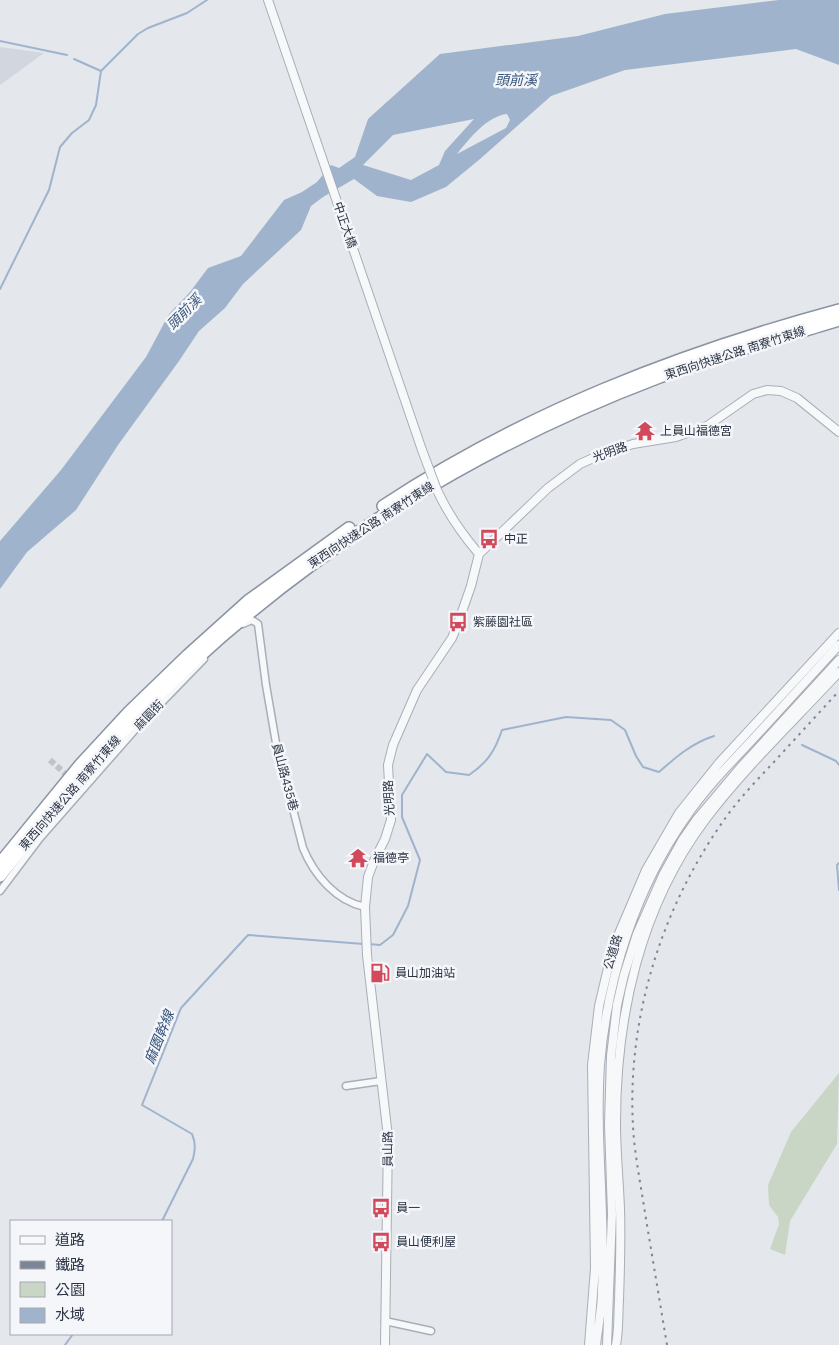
<svg xmlns="http://www.w3.org/2000/svg" width="839" height="1345" font-family="'DM Sans','Noto Sans TC',sans-serif">
  <style>
    .built { fill: #d2d6de }
    .green { fill: #c9d6c5 }
    .water { fill: #9fb4cc; fill-rule: evenodd }
    .lines { fill: none; stroke-linecap: round; stroke-linejoin: round }
    .stream { stroke: #9fb4cc; stroke-width: 2 }
    .minor-tunnel { stroke: #bfc3cb; stroke-width: 6; stroke-dasharray: 6 3; stroke-linecap: butt }
    .minor-casing { stroke: #a9aeb7; stroke-width: 9 }
    .tertiary-casing { stroke: #a9aeb7; stroke-width: 10 }
    .trunk-casing { stroke: #8b94a3; stroke-width: 14 }
    .minor { stroke: #f7f8fa; stroke-width: 6 }
    .tertiary { stroke: #f7f8fa; stroke-width: 8 }
    .trunk { stroke: #fff; stroke-width: 11 }
    .rail { stroke: #7d8696; stroke-width: 2; stroke-dasharray: 2.5 5; stroke-linecap: butt }
    .tertiary-bridge-casing { stroke: #a9aeb7; stroke-width: 10; stroke-linecap: butt }
    .tertiary-bridge { stroke: #f7f8fa; stroke-width: 8 }
    .labels { text-anchor: middle; stroke-width: 5; stroke-linejoin: round; paint-order: stroke }
    .street-label { font-size: 12px; fill: #2b3445; stroke: #f4f6f9 }
    .poi-label { font-size: 12px; fill: #2b3445; stroke: #f4f6f9; text-anchor: start }
    .water-label { font-size: 14px; font-style: italic; fill: #34527a; stroke: #f4f6f9 }
  </style>
  <rect width="100%" height="100%" fill="#e4e7ec"/>
  <path class="built" d="M0 47 44 53 0 85Z"/>
  <path class="green" d="M839 1073 837 1144 790 1221 785 1255 770 1249 779 1224 778 1217 769 1205 768 1185 791 1132Z"/>
  <path class="water" d="M779 0H839V65L796 49 625 70 551 96 480 159 446 187 411 202 377 196 354 179 323 197 311 206 301 230 243 284 225 308 199 331 179 361 118 445 76 510 27 552 0 589V541L61 470 146 357 169 314 190 292 208 268 241 256 284 200 302 192 317 182 331 165 339 168 355 157 368 119 440 54 578 36 665 14ZM507 114 510 120 506 128 457 154C469 139 487 116 507 114ZM474 119 445 151 439 165 411 180 363 165 393 135Z"/>
  <g class="lines">
    <path class="stream" d="M0 41 67 55
      M74 59 101 71 138 34 148 28 187 13 207 0
      M0 289 49 190 60 147 72 133 89 120 96 105 101 71
      M802 745 836 761 839 765
      M839 863 837 865 839 890
      M369 944 380 945 393 935 408 906 420 860 402 817V795L427 754 446 772 469 775C487 763 495 751 502 730L566 717 611 720 625 730 636 756 643 767 659 772C676 757 692 743 714 736
      M162 1221 193 1159C195 1150 196 1143 192 1134L142 1105 181 1008 248 935 364 944
      M65 1345 73 1334"/>
    <path class="minor-tunnel" d="M50 760 71 779"/>
    <defs>
      <path id="minor" d="M243 624 252 620 258 624 266 685 276 743 303 848C314 875 336 901 365 907
        M0 891 40 838 134 731 204 659
        M346 1086 381 1081
        M385 1321 431 1331"/>
      <path id="tertiary" d="M268 0 422 450
        M437 490C448 514 462 534 479 554
        M385 1345 388 1137 367 955 365 907 368 877 374 861 385 839 391 820 388 765 393 745 417 690 452 638 457 626 471 586 479 554 548 488 580 464 602 454 633 444 676 437 707 426 753 394 767 390 781 391 797 398 839 432
        M589 1345 595 1268 592 1065 599 1006 608 968 617 938 646 870 679 813 719 763 839 633
        M596 1345C598 1327 602 1309 602 1291 606 1216 595 1140 600 1065 607 978 636 888 686 817 709 783 738 756 765 726 790 699 814 672 839 645
        M607 1345 612 1214 609 1124 611 1056 617 1005 624 975 637 934 663 875 683 839 697 819 740 768 839 660
        M616 1345C619 1330 618 1315 619 1300 620 1270 621 1239 620 1209 619 1181 616 1152 616 1123 616 1016 640 907 705 820 745 767 794 721 839 672"/>
      <path id="trunk" d="M383 506C525 413 676 354 839 310
        M0 863 80 765 129 712 188 655 248 601 349 528
        M0 876C44 821 88 766 138 716 283 566 462 452 657 378 717 355 778 339 839 320"/>
    </defs>
    <use href="#minor" class="minor-casing"/>
    <use href="#tertiary" class="tertiary-casing"/>
    <use href="#trunk" class="trunk-casing"/>
    <use href="#minor" class="minor"/>
    <use href="#tertiary" class="tertiary"/>
    <use href="#trunk" class="trunk"/>
    <path class="rail" d="M667 1345C660 1303 653 1261 646 1219 642 1193 637 1167 634 1140 624 1027 659 912 724 820 738 800 756 781 773 763 795 739 817 715 839 691"/>
    <defs>
      <path id="tertiary-bridge" d="M422 450 437 490"/>
    </defs>
    <use href="#tertiary-bridge" class="tertiary-bridge-casing"/>
    <use href="#tertiary-bridge" class="tertiary-bridge"/>
  </g>
  <defs>
    <symbol id="temple-bare" viewBox="-9 -9 18 18"><path d="M0-6L5-2H3V0L6.5 2.5H4V6H1.5V3h-3V6H-4V2.5H-6.5L-3 0V-2H-5Z" fill="#d1495b" stroke="#f4f6f9" stroke-width="2.5" paint-order="stroke"/></symbol>
    <symbol id="bus-bare" viewBox="-9 -9 18 18"><path d="M-5-6H5V4H4V6H2V4H-2V6H-4V4H-5ZM-3.5-4V0h7V-4ZM-3.5 1.2v1.5H-2V1.2ZM2 1.2v1.5H3.5V1.2Z" fill="#d1495b" stroke="#f4f6f9" stroke-width="2.5" paint-order="stroke"/></symbol>
    <symbol id="fuel-bare" viewBox="-9 -9 18 18"><path d="M-5.5-6h7V0h2V4h1.3V-2.5L3-4.5l.8-.8L6-3V5H2.5V1h-1V6h-7ZM-4.2-4.7v3.2H.2V-4.7Z" fill="#d1495b" stroke="#f4f6f9" stroke-width="2.5" paint-order="stroke"/></symbol>
  </defs>
  <g fill-rule="evenodd">
    <use href="#temple-bare" x="631" y="417" width="28" height="28"/>
    <use href="#bus-bare" x="475" y="525" width="28" height="28"/>
    <use href="#bus-bare" x="444" y="608" width="28" height="28"/>
    <use href="#temple-bare" x="344" y="844" width="28" height="28"/>
    <use href="#fuel-bare" x="366" y="959" width="28" height="28"/>
    <use href="#bus-bare" x="367" y="1194" width="28" height="28"/>
    <use href="#bus-bare" x="367" y="1228" width="28" height="28"/>
  </g>
  <g class="labels">
    <g class="street-label">
      <text transform="translate(345 225) rotate(71)" y="4">中正大橋</text>
      <text transform="translate(735 353) rotate(-18)" y="4">東西向快速公路 南寮竹東線</text>
      <text transform="translate(610 452) rotate(-20)" y="4">光明路</text>
      <text transform="translate(371 525) rotate(-33)" y="4">東西向快速公路 南寮竹東線</text>
      <text transform="translate(149 715) rotate(-46)" y="4">麻園街</text>
      <text transform="translate(285 777) rotate(75)" y="4">員山路435巷</text>
      <text transform="translate(70 793) rotate(-49)" y="4">東西向快速公路 南寮竹東線</text>
      <text transform="translate(389 798) rotate(-93)" y="4">光明路</text>
      <text transform="translate(613 952) rotate(-73)" y="4">公道路</text>
      <text transform="translate(388 1149) rotate(-91)" y="4">員山路</text>
    </g>
    <g class="poi-label">
      <text x="660" y="435">上員山福德宮</text>
      <text x="504" y="543">中正</text>
      <text x="473" y="626">紫藤園社區</text>
      <text x="373" y="862">福德亭</text>
      <text x="395" y="977">員山加油站</text>
      <text x="396" y="1212">員一</text>
      <text x="396" y="1246">員山便利屋</text>
    </g>
    <g class="water-label">
      <text x="516" y="85">頭前溪</text>
      <text transform="translate(184 312) rotate(-45)" y="5">頭前溪</text>
      <text transform="translate(159 1037) rotate(-68)" y="5">麻園幹線</text>
    </g>
  </g>
  <rect x="10" y="1220" width="162" height="115" fill="#f4f6f9" stroke="#a4a8b1"/>
  <rect x="20" y="1236" width="25" height="8" fill="#f7f8fa" stroke="#a4a8b1"/>
  <text x="55" y="1245" font-size="15" fill="#2b3445">道路</text>
  <rect x="20" y="1261" width="25" height="8" fill="#7d8696" stroke="#a4a8b1"/>
  <text x="55" y="1270" font-size="15" fill="#2b3445">鐵路</text>
  <rect x="20" y="1282" width="25" height="15" fill="#c9d6c5" stroke="#a4a8b1"/>
  <text x="55" y="1295" font-size="15" fill="#2b3445">公園</text>
  <rect x="20" y="1308" width="25" height="15" fill="#9fb4cc" stroke="#a4a8b1"/>
  <text x="55" y="1320" font-size="15" fill="#2b3445">水域</text>
</svg>
